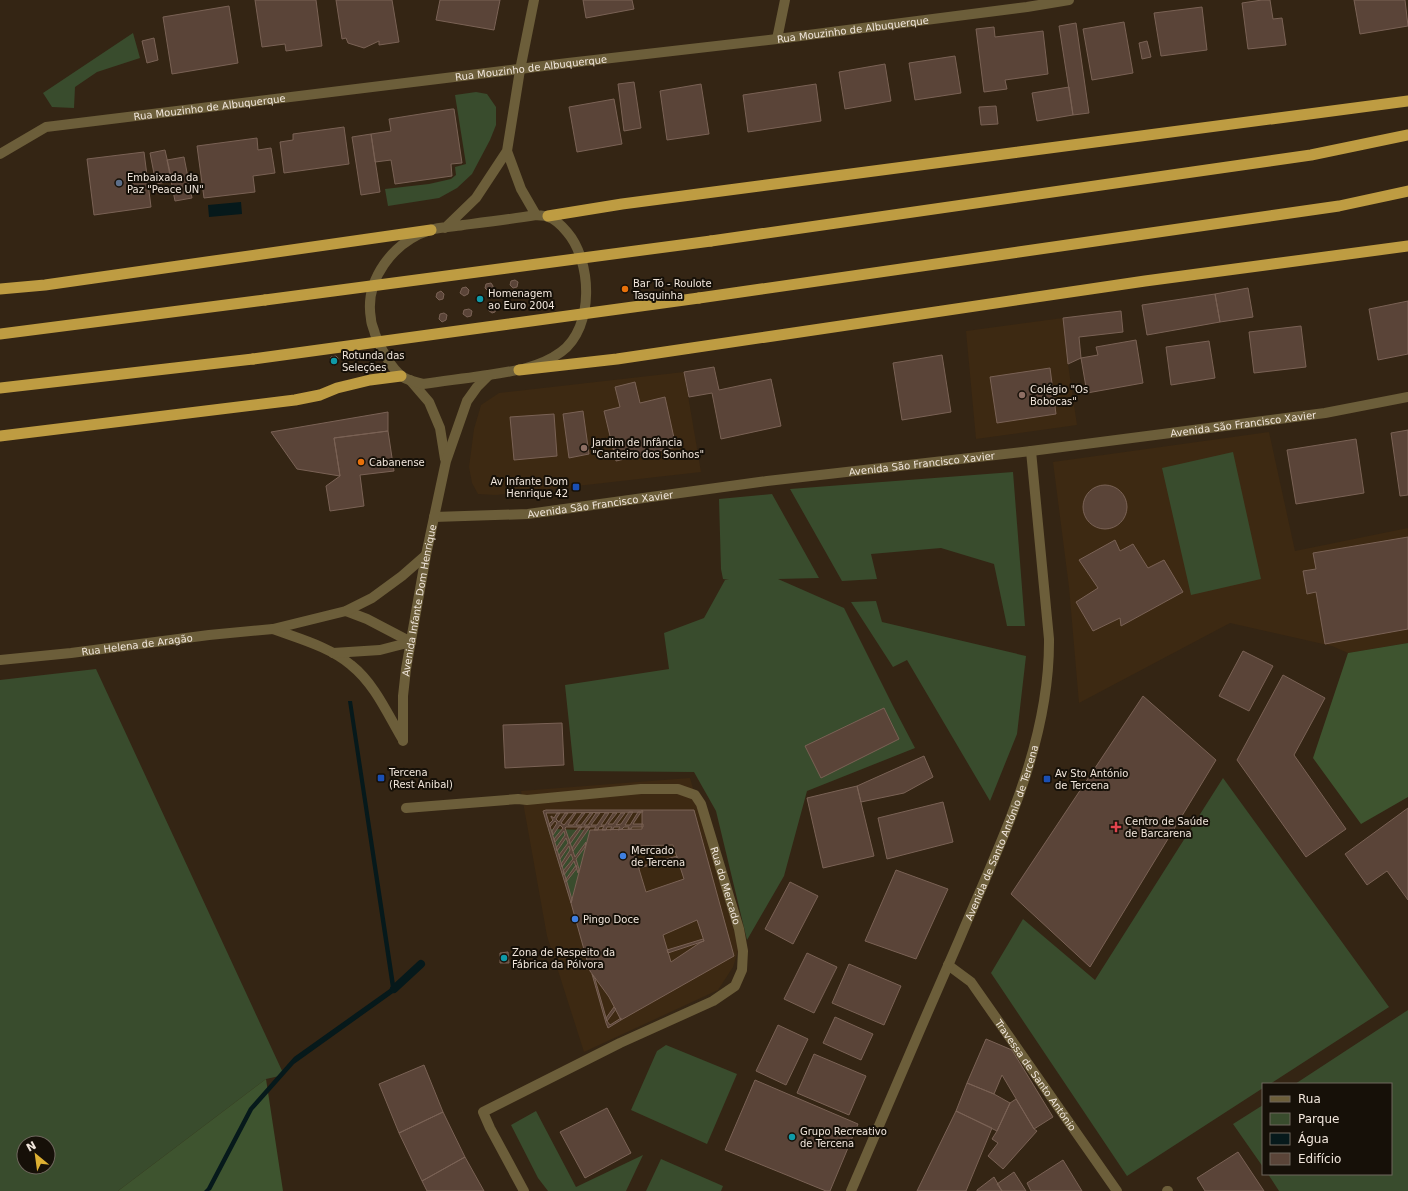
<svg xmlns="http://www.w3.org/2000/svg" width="1408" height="1191" font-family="'DejaVu Sans',sans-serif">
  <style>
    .built { fill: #3d2912 }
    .green { fill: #394c2d; fill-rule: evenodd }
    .forest { fill: #3e542f }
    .water { fill: #06191b }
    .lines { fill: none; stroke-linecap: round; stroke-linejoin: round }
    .stream { stroke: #06191b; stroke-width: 8 }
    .building { fill: #5a4438; stroke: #7a6255; fill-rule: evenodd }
    .minor { stroke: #6c5e3a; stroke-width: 10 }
    .tertiary { stroke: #6c5e3a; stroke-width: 10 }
    .trunk { stroke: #be9c42; stroke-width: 11 }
    .trunk-bridge { stroke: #be9c42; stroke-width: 11 }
    .service-dot { fill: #5c6f8a; stroke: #161008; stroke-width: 1.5 }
    .food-dot { fill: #e8710a; stroke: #161008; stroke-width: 1.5 }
    .culture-dot { fill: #0f9aa8; stroke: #161008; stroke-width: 1.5 }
    .education-dot { fill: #8d6e63; stroke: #161008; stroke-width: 1.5 }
    .transit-dot { fill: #1a4fb4; stroke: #161008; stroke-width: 1.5 }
    .health-dot { fill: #e0444e; stroke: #161008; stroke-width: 1.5 }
    .shop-dot { fill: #3f7fe0; stroke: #161008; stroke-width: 1.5 }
    .labels { text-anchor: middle; stroke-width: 4; stroke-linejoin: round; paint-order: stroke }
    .street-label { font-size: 10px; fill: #f1e6dc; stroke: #161008 }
    .poi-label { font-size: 10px; fill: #f1e6dc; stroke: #161008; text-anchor: start }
  </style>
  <rect width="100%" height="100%" fill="#342514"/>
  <path class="built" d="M1063 318 1068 364 1077 425 976 439 966 331Z
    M684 372 701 472 496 495 478 494 472 483 469 467 474 429 481 405 499 393Z
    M1269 432 1295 551 1408 528V643L1348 653 1332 646 1230 623 1079 703 1069 587 1053 462Z
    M690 778 739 948 733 967 718 990 584 1052 547 936 521 791Z"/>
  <path class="green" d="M133 33 140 58 97 72 75 87 74 108 52 107 43 93Z
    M476 92 487 94 496 107V125L490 140 472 174 457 188 439 198 388 206 385 189 429 184 451 179 456 175 455 167 466 164 455 95Z
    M1233 452 1261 579 1191 595 1162 468Z
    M1013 472 1025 626H1007L994 564 941 548 871 554 877 579 842 581 790 489Z
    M772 494 819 578 778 579 844 608 893 706 915 748 807 791 784 876 747 940 716 811 694 772 574 771 565 685 669 669 664 633 704 618 725 580H729L723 579 721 569 719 499Z
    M876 601 882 622 1026 656 1017 734 990 801 907 660 893 667 851 602Z
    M96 669 284 1075 266 1079 118 1191H0V680ZM24 1143H48V1167H24Z
    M1223 778 1389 1007 1270 1084H1263V1088L1127 1176 991 973 1023 919 1095 980Z
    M548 829 590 830 571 903Z
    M1408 1010V1191H1279L1268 1174H1391V1084H1295Z
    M666 1045 737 1074 707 1144 631 1110 657 1051Z
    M1263 1105V1167L1233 1124Z
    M536 1111 576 1187 643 1155 626 1191H548L538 1178 511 1125Z
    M661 1159 723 1186 721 1191H646Z"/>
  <path class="forest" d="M1408 643V797L1361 824 1313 758 1348 653Z
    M266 1079 283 1191H118Z"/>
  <path class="water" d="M241 202 242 214 209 217 208 205Z
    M348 701H352L396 991 294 1064 253 1110 211 1190 209 1191H204L207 1188 249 1108 294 1057 391 988Z"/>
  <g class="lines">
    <path class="stream" d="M394 989 421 964"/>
  </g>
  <path class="building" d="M255 0H316L322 46 286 51 285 44 262 47Z
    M336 0H392L399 42 379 45V41L364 48 348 43 346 38 342 39Z
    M440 0H500L494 30 436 20Z
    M583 0H632L634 9 586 18Z
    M1262 0H1270L1273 19 1282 18 1286 45 1248 49 1242 3Z
    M1354 0H1405L1408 26 1360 34Z
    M229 6 238 63 172 74 163 17Z
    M1202 7 1207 50 1161 56 1154 13Z
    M1124 22 1133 73 1092 80 1083 29Z
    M1076 23 1089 113 1073 115 1059 26Z
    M994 27 995 37 1043 31 1048 74 1005 80 1007 89 984 92 976 29Z
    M154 38 158 60 147 63 142 41Z
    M1147 41 1151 57 1142 59 1139 43Z
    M955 56 961 93 915 100 909 63Z
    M885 64 891 101 845 109 839 72Z
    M634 82 641 128 624 131 618 84Z
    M701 84 709 134 667 140 660 91Z
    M816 84 821 121 748 132 743 95Z
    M1069 87 1073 115 1037 121 1032 93Z
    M614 99 622 144 577 152 569 107Z
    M996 106 998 124 981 125 979 107Z
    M452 109H454L462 163 451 164 452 176 395 184 391 160 375 162 371 134 391 131 389 119Z
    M344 127 349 164 284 173 280 142 293 140V134Z
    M371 134 380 192 361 195 352 137Z
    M257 138 258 150 271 148 275 173 253 176 255 192 204 198 197 146Z
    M165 150 172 181 156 184 150 153Z
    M144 152 151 207 94 215 87 159Z
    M184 157 192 198 175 201 167 160Z
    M515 280 518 282 517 287 513 288 510 285 511 281Z
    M491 283 493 286V290L489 292 485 288 486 284Z
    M466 287 469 290 468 294 464 296 460 293 462 288Z
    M1248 288 1253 317 1220 322 1215 294Z
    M441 291 444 294 443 299 439 300 436 297 437 293Z
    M1215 294 1220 322 1147 335 1142 305Z
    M1408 301V354L1378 360 1369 309Z
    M518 302 521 304 520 309 516 310 513 307 514 303Z
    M494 305 496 308 495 312 492 313 488 310 489 306Z
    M469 309 472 311 471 316 467 317 463 314 464 310Z
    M1121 311 1123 332 1079 337 1081 358 1068 364 1063 318Z
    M444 313 447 315 446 320 442 322 439 319 440 314Z
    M1301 326 1306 367 1254 373 1249 332Z
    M1136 340 1143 383 1087 393 1081 358 1098 355 1096 347Z
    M1209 341 1215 378 1171 385 1166 347Z
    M942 355 951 412 902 420 893 363Z
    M336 356 338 358 337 363 333 365 330 361 331 357Z
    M714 367 719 390 771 379 781 426 721 439 712 393 689 397 684 372Z
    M1050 368 1056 414 997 423 990 377Z
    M635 382 640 403 665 397 676 447 616 461 604 411 620 407 615 387Z
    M583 411 589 454 569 458 563 414Z
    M388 412V431L334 438 340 476 297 469 271 432Z
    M554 414 557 456 514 460 510 417Z
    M1408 430V495L1400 496 1391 433Z
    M388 431 394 471 360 475 364 506 330 511 326 486 340 476 334 438Z
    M1356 439 1364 493 1296 504 1287 450Z
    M1083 507a22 22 0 1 1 44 0a22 22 0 1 1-44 0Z
    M1408 537V629L1325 644 1316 592 1307 594 1303 571 1316 569 1313 553Z
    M1115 540 1120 551 1133 544 1148 568 1164 560 1183 592 1121 626 1120 618 1093 631 1076 602 1098 588 1079 560Z
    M1243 651 1273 666 1249 711 1219 696Z
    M1283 675 1325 698 1294 755 1346 829 1306 857 1237 760Z
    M1143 696 1216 760 1090 967 1011 894Z
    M884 708 899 739 821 778 805 746Z
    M562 723 564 765 505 768 503 725Z
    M924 756 933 777 904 793 861 802 857 786Z
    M857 786 874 856 823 868 807 798Z
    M943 802 953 842 887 859 878 818Z
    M1408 808V900L1387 871 1367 885 1345 854Z
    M546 810H642L643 812 546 813 569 889 572 900 571 903 543 811Z
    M642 810H694L734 956 621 1020 609 997 590 971 571 903 590 830 642 829ZM673 845 684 879 646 892 632 846ZM697 920 704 941 701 942 671 962 663 935Z
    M629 812H633L625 825H630L638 812H641L633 824H643V827H632L631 829H628L629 827H624L622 829 618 830 620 827H614L613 829 610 830 612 827H607L606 830H602L604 826 599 827 598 830H594L596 827H566L565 828 575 857 586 842 585 847 576 859 579 869 578 873 574 861 564 875 563 871 573 859 571 854 562 867 561 864 570 850 569 846 560 859 559 855 568 843 566 838 557 851 556 848 565 835 564 831 555 842 554 839 563 828 560 825 553 835 552 831 557 823 555 821 550 827 549 824 553 820 551 817V816L554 818 557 813H560L556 819 559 822 565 813H568L561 823 564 825 574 813H576L568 825H573L582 813H585L576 825H581L590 813H593L584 825H588L596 813H600L591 825H597L605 813H609L601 825H605L613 813H617L608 824H613L621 813H625L616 825 621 824Z
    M579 827H582L570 844 569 840Z
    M586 827H590L573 851 572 848Z
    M677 856V858L639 868V867Z
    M576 865 577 868 566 882V879Z
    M896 870 948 889 916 959 865 941Z
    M790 882 818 896 793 944 765 929Z
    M703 939 704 941 668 953 667 950Z
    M508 952 509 963H500V953Z
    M807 953 837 967 814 1013 784 999Z
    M849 964 901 986 884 1025 832 1003Z
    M592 974 595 979 607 1021 610 1025 621 1018V1020L608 1028 606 1023Z
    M614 1007 616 1009 607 1021 606 1018Z
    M835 1017 873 1034 861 1060 823 1043Z
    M778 1025 808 1039 786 1085 756 1071Z
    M986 1039 1012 1050 1053 1117 1034 1129 1002 1075 994 1094 967 1083Z
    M814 1054 866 1076 849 1115 797 1093Z
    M424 1065 443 1112 399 1133 379 1084Z
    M755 1080 858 1124 830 1191H826L725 1150Z
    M967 1083 994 1094 1010 1103 997 1131 956 1111Z
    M1016 1099 1034 1129 1037 1131 1003 1169 988 1156 998 1143 992 1139 997 1131 1010 1103Z
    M607 1108 631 1153 585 1178 560 1132Z
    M956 1111 992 1128 966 1191H917Z
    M443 1112 465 1157 422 1181 399 1133Z
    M1238 1152 1264 1191H1205L1197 1178Z
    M465 1157 484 1191H427L422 1181Z
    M1063 1160 1082 1191H1031L1027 1183Z
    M1014 1172 1026 1191H1002L997 1184Z
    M994 1177 1002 1191H977V1190Z"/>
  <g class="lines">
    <g class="minor">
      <path d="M777 39 785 0"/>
      <path id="s1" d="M0 154 46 127 568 63 777 39 1027 7 1069 0"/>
      <path d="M410 380 429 402 440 428 445 459"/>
      <path id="s2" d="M434 517 528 514 767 481 1031 451 1325 413 1408 397"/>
      <path d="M346 611 367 619 411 642"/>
      <path d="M273 629C300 639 330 647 351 665 375 684 388 715 403 740"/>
      <path d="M333 653 380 650 411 642"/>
      <path id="s3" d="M0 660 71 653 209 635 273 629 346 611 372 598 402 576 426 555"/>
      <path id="s4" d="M403 741V696L406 669 426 555 446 461 467 401 477 387 489 375"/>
      <path id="s5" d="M406 808 518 799 527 800 641 789H678L695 795 701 804 739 929 743 951 742 970 735 986 713 1001 620 1043 483 1112 490 1128 524 1191"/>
      <path id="s6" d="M948 965 971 982 1117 1191"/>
      <path id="s7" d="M851 1191C887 1107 923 1022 960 938 1000 843 1050 745 1049 639L1031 451"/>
      <path d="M1167 1191H1168"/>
    </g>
    <path class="tertiary" d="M507 151 521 189 536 215
      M536 215C540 216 544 215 548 217 555 219 562 226 567 232 592 261 595 327 561 352 538 369 508 372 481 376 461 379 442 381 423 384 416 382 409 381 403 377 391 369 380 347 375 334 374 329 371 324 371 319 364 280 393 242 430 230 440 227 452 227 463 225 487 222 512 219 536 215Z
      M445 228 476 198 507 151 520 70 534 0"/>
    <path class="trunk" d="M548 216 622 204 1408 101
      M711 241 1311 155 1408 135
      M0 289 45 285 431 230
      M699 298 1339 206 1408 191
      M0 334 265 300
      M519 370 617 359 1145 281 1408 246
      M0 388 253 359
      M0 436 295 400 320 395 337 388 370 380 401 376"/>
    <path class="trunk-bridge" d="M265 300 711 241
      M253 359 699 298"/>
  </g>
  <circle class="service-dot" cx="119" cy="183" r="4"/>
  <g class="food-dot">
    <circle cx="625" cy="289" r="4"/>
    <circle cx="361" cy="462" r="4"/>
  </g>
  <g class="culture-dot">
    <circle cx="480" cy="299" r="4"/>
    <circle cx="334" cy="361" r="4"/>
    <circle cx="504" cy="958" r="4"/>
    <circle cx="792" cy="1137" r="4"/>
  </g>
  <g class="education-dot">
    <circle cx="1022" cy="395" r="4"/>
    <circle cx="584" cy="448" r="4"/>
  </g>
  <g class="transit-dot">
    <rect x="572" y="483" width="8" height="8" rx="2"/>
    <rect x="377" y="774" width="8" height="8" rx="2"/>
    <rect x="1043" y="775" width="8" height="8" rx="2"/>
  </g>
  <path class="health-dot" d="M1114 821h4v4h4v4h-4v4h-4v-4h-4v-4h4z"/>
  <g class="shop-dot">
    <circle cx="623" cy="856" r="4"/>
    <circle cx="575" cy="919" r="4"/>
  </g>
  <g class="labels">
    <g class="street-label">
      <text dy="4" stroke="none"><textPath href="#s1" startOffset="866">Rua Mouzinho de Albuquerque</textPath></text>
      <text dy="4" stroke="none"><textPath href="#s1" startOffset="542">Rua Mouzinho de Albuquerque</textPath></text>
      <text dy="4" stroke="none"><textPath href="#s1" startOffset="218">Rua Mouzinho de Albuquerque</textPath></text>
      <text dy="4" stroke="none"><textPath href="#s2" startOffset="815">Avenida São Francisco Xavier</textPath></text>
      <text dy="4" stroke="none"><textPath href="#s2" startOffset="491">Avenida São Francisco Xavier</textPath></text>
      <text dy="4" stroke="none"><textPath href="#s2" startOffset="167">Avenida São Francisco Xavier</textPath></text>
      <text dy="4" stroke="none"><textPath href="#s4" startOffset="142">Avenida Infante Dom Henrique</textPath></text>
      <text dy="4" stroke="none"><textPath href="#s3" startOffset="138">Rua Helena de Aragão</textPath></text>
      <text dy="4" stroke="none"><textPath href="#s7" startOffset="389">Avenida de Santo António de Tercena</textPath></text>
      <text dy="4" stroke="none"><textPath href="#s5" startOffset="387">Rua do Mercado</textPath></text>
      <text dy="4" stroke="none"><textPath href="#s6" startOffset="142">Travessa de Santo António</textPath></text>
    </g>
    <g class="poi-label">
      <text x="127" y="181">Embaixada da<tspan x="127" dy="12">Paz "Peace UN"</tspan></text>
      <text x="633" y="287">Bar Tó - Roulote<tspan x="633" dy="12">Tasquinha</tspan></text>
      <text x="488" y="297">Homenagem<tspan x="488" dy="12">ao Euro 2004</tspan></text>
      <text x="342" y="359">Rotunda das<tspan x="342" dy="12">Seleções</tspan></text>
      <text x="1030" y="393">Colégio "Os<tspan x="1030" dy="12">Bobocas"</tspan></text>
      <text x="592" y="446">Jardim de Infância<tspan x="592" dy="12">"Canteiro dos Sonhos"</tspan></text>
      <text x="369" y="466">Cabanense</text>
      <text x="568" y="485" text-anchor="end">Av Infante Dom<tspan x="568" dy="12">Henrique 42</tspan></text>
      <text x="389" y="776">Tercena<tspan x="389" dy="12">(Rest Anibal)</tspan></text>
      <text x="1055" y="777">Av Sto António<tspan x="1055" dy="12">de Tercena</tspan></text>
      <text x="1125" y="825">Centro de Saúde<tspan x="1125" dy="12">de Barcarena</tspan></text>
      <text x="631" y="854">Mercado<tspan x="631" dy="12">de Tercena</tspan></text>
      <text x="583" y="923">Pingo Doce</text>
      <text x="512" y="956">Zona de Respeito da<tspan x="512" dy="12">Fábrica da Pólvora</tspan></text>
      <text x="800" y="1135">Grupo Recreativo<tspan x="800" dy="12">de Tercena</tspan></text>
    </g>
  </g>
  <rect x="1262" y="1083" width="130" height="92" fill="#161008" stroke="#6e665d"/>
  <rect x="1270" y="1096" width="20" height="6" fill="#6c5e3a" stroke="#6e665d"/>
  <text x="1298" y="1103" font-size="12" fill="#f1e6dc">Rua</text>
  <rect x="1270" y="1113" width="20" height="12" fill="#394c2d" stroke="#6e665d"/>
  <text x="1298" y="1123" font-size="12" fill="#f1e6dc">Parque</text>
  <rect x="1270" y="1133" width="20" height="12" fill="#06191b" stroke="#6e665d"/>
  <text x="1298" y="1143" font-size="12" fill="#f1e6dc">Água</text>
  <rect x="1270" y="1153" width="20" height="12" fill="#5a4438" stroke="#6e665d"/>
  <text x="1298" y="1163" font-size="12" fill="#f1e6dc">Edifício</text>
  <g transform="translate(36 1155) rotate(331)"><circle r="19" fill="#161008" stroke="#6e665d"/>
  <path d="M0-3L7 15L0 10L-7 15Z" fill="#deb133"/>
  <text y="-6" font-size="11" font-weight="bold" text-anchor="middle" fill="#f1e6dc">N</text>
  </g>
</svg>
